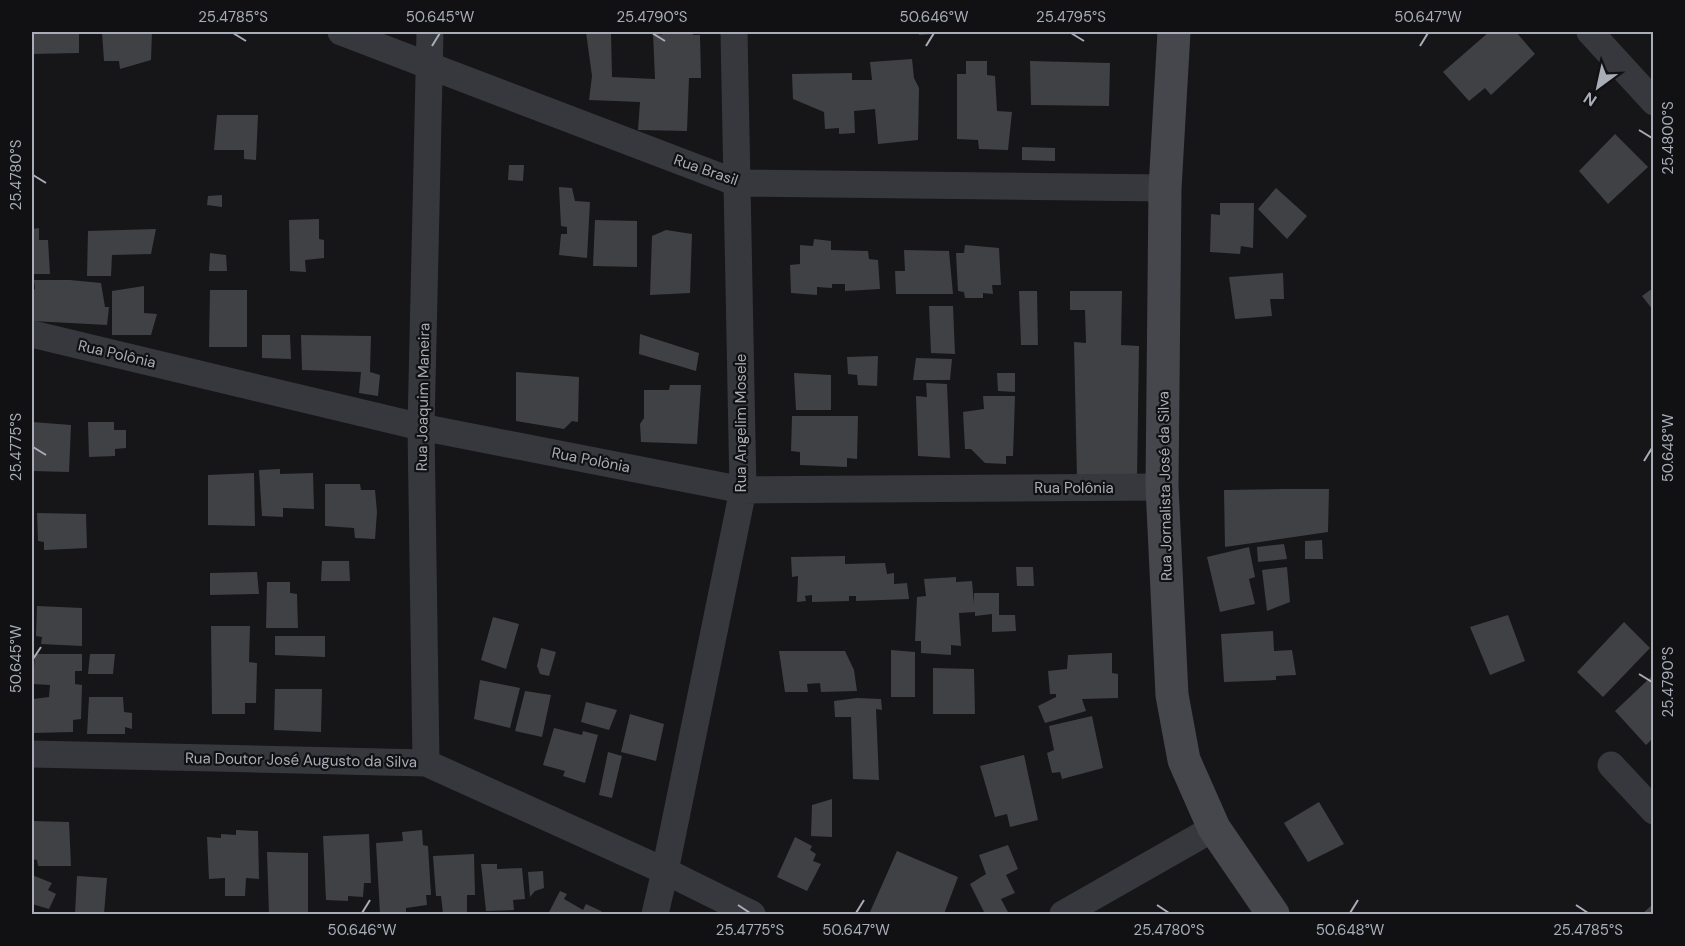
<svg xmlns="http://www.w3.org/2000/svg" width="1685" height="946" font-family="'DM Sans',sans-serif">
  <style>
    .building { fill: #404145 }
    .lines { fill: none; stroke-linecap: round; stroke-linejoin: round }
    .minor { stroke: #37383d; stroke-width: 27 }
    .secondary { stroke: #45474d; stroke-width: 33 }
    .ticks { fill: none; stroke: #a8adb8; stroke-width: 2 }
    .labels { text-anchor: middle; stroke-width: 4.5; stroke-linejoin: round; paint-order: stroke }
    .street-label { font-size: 15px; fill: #a8adb8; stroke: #111113 }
    .neatline { fill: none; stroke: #a8adb8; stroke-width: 2 }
    .ticks-label { font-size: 15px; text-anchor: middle; fill: #a8adb8 }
  </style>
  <rect width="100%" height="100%" fill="#161618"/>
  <path class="building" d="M32 32H79V53L32 54Z
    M102 32H152L151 60 120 69 119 61H104Z
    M586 32H611L612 77 655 79 653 33 662 35V32H693V35H700L701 78H689L687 131 638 130 640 102 589 100 592 76Z
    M919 32H949V33L919 35Z
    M1489 32H1516L1535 54 1491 95 1485 88 1469 101 1443 72Z
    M912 59 914 78 919 88 918 140 878 144 875 109 854 111 855 133 839 134V128L825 129 824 112 793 99 792 74 852 73V80H872L870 62Z
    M966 61H987V75L995 76 997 111 1012 112 1008 150 979 149 978 140 957 139V74H966Z
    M1030 61 1110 63 1109 106 1031 105Z
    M217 115H258L256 160 244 159V150H214Z
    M1615 134 1648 167 1608 204 1579 171Z
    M1022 147 1055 148V161L1022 160Z
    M509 165H524L523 181 508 180Z
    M559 187 572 188 575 201 590 202 587 258 559 255 561 234H567V227L561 226Z
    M1276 188 1307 216 1287 239 1258 209Z
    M222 195V207L207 205 208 196Z
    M1220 203H1254L1253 248 1241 246 1240 254 1210 252 1211 214 1220 215Z
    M319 219V239L324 240V258L305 260 306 272 290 271 289 220Z
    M595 220 637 221V267L593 266Z
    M39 228V240H48L50 274H32V229Z
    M156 229 151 254 112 255 111 276H87L88 231Z
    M666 230 692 234 690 293 650 295 652 236Z
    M814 239 831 241V250L868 251 869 259 878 260 880 289 845 291V284H832V288L817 287V295L791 293 790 265 800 264V245L813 246Z
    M965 245 999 248 1001 285H992L993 294 983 293V298H965L964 292 958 291 956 253H964Z
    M904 250 949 251 953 294H896L895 271H905Z
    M210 253 226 255 227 271H209Z
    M1283 273 1284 299H1270L1272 316 1235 319 1229 277Z
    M34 280H70L101 283 105 307H109L107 325 32 321V290L35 289Z
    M144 286V313L157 314 151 335H112V291Z
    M1653 288V310L1642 296Z
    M210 290H247V347H209Z
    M1019 291H1037L1038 345H1021Z
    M1070 291H1122L1121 345 1139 346 1137 478H1077L1074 342 1086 343 1085 310H1070Z
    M929 306H953L955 354 931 353Z
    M640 334 699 353 696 371 639 354Z
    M262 335H290L291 359 262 358Z
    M301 335 371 336 370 372 380 375 378 396 359 393 361 372 302 370Z
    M878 356 877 386 858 385 857 375 848 374 847 357Z
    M916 358 952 359 950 380H913Z
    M516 372 579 377 578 422 572 421 564 429 516 421Z
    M794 373 831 375V410H796Z
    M997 373H1015V392L998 391Z
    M926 383 947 384 950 458 918 456 916 396 927 397Z
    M670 385H701L697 444 641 442 640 424 644 418V390H669Z
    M983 396H1015L1013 456H1006V464L985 463 971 449H965L963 412 984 409Z
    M792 416H858L857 459 847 458V467L800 465V452L791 451Z
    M32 422 71 425 69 472 32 471Z
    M88 422H114V430H126V448L115 449V456L89 457Z
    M280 469V474L313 473 314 509 283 508V517L262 516 259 470Z
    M254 473 255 526 208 525V475Z
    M325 484H360L361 490H375L377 512 375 539 355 538 354 528 325 526Z
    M1283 489H1329L1328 532 1225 547 1224 490Z
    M37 513 86 514 87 548 44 550V542L38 541Z
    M1322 540 1323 559H1305V541Z
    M1284 544 1287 559 1258 562 1257 547Z
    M1249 547 1255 577 1249 579 1255 604 1220 612 1207 557Z
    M845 556V564L885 563 887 574 894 573V584L907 583 909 599 856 601V596H849V601L812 602V595L805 596 806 601 797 602 798 576 792 577 791 557Z
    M322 561H349L350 581H321Z
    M1016 567H1033L1034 586H1017Z
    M1287 567 1290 602 1267 611 1262 570Z
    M257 572 259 594 210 595V573Z
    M956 577V582L972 581 974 604V593H999V615H1015L1016 631 992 632V614L975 616V612L959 613 961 646 951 645V655L921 653V641H915L917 597 926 596 924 579Z
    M267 582H290V593L297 594 298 628H266Z
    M37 606 82 608V646L41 644 42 637 36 636Z
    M1508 615 1525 661 1490 675 1470 627Z
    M493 617 519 624 506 669 481 660Z
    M1624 622 1650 648 1603 697 1577 672Z
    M211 626H250L249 662 257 663 256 703H245V714H212Z
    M1273 631 1274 651 1292 650 1296 675 1276 676V680L1224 682 1221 634Z
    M275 636H325V657L275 655Z
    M541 648 556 652 549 676 540 674 537 666Z
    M891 650 915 652V697H891Z
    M779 651H845L854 670 857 691 821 692 820 683 807 684 808 692H785Z
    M1112 653V673L1118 674V698L1082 699 1086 711 1045 723 1038 706 1056 697V694H1050L1048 671 1067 669 1068 655Z
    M35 654H82V671H75V684L82 685 81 719 73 720V732L32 733 33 699 49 697 50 685 32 684V668H34Z
    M90 654H115L113 674H88Z
    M933 668 974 669 975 714H933Z
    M1653 675V738L1646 745 1615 711Z
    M480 680 520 688 510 728 474 719Z
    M275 689H322L321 732 274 730Z
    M525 691 551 695 542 737 515 731Z
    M89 697H123L124 712 132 713V729L125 727V734H87Z
    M857 698 881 699 882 710 876 709 879 780 853 779 851 717H835L834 701Z
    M586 702 617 710 609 730 581 722Z
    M630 714 664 724 656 761 621 752Z
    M1092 716 1103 768 1062 779 1060 772 1052 773 1047 753 1054 750 1049 726Z
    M554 728 582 735 583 731 598 735 585 783 563 776 565 771 543 765Z
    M608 752 622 756 612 798 599 795Z
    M1024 755 1038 820 1010 827 1007 814 995 817 980 766Z
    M832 799V837L811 836 812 805Z
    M1319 802 1344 844 1308 862 1284 823Z
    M32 821 69 822 71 866H38L37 860 32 859Z
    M236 830 258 831 259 879 246 878 245 896H225V878L209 879 207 837 221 838V834L236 835Z
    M422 830 423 845 428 846 431 895H426L427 905 406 908V914H380L376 843 403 841 402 832Z
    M369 834 371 883H364L363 897 348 896V901L326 900 323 836Z
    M795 837 812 846 810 850 816 854 813 861 821 864 807 891 777 877Z
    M1008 845 1018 869 1006 875 1015 893 1001 899 1009 914H985L970 884 986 874 979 855Z
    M897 851 958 877 944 914H875L870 912Z
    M267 852 308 853V914H269Z
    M474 854 475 895H467V914H443L441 896H436L433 856Z
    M481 864H497V869L522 868 525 899 513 900 514 910 486 911Z
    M543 871 544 888 535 891 530 897 528 872Z
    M32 875 52 883 48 890 56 894 49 909 32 904Z
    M77 876 107 878 104 914H75Z
    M560 891 567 894 564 899 583 910 586 904 601 911 603 914H548Z
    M1653 904V914H1642Z"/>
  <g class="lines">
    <path class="minor" d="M341 32 737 183 1165 188
      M1590 32 1654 102
      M32 334 421 427 743 490 1162 487
      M32 754 426 763 665 871 752 914
      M426 763 421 427 430 32
      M1611 765 1654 811
      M655 914 665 871 743 490 734 32
      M1063 914 1214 828"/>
    <path class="secondary" d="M1174 32 1165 188 1162 487 1172 695 1184 760 1214 828 1273 914"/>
  </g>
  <path class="ticks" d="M233 33 246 41M652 33 665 41M1071 33 1084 41M432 46 440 33M926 46 934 33M1420 46 1428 33M1639 130 1652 138M33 175 46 183M33 447 46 455M1644 461 1652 448M33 659 41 647M1639 674 1652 682M738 905 750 913M1157 905 1169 913M1576 905 1588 913M362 913 370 900M856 913 864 900M1350 913 1358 900"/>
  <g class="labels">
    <g class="street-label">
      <text transform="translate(706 170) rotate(19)" y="5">Rua Brasil</text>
      <text transform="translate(117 354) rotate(13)" y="5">Rua Polônia</text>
      <text transform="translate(423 397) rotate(-89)" y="5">Rua Joaquim Maneira</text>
      <text transform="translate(741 423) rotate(-90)" y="5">Rua Angelim Mosele</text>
      <text transform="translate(591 460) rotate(11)" y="5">Rua Polônia</text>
      <text transform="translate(1165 486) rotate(-91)" y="5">Rua Jornalista José da Silva</text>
      <text x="1074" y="493">Rua Polônia</text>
      <text transform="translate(301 760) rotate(1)" y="5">Rua Doutor José Augusto da Silva</text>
    </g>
  </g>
  <rect width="1685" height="946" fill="none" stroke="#111113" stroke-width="66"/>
  <g transform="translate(1598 87) rotate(213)" stroke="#111113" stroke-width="4.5" paint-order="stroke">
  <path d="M0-4.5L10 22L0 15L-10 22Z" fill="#a8adb8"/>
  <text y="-9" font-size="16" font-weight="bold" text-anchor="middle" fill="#a8adb8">N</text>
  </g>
  <rect x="33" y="33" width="1619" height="880" class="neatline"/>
  <g class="ticks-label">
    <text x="233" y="22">25.4785°S</text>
    <text x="440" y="22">50.645°W</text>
    <text x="652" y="22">25.4790°S</text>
    <text x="934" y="22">50.646°W</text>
    <text x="1071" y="22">25.4795°S</text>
    <text x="1428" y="22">50.647°W</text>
    <text transform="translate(1668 138) rotate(-90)" y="5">25.4800°S</text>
    <text transform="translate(16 175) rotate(-90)" y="5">25.4780°S</text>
    <text transform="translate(16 447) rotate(-90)" y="5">25.4775°S</text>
    <text transform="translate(1668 448) rotate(-90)" y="5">50.648°W</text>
    <text transform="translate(16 659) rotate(-90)" y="5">50.645°W</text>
    <text transform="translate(1668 682) rotate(-90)" y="5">25.4790°S</text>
    <text x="362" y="935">50.646°W</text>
    <text x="750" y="935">25.4775°S</text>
    <text x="856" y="935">50.647°W</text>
    <text x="1169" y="935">25.4780°S</text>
    <text x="1350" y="935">50.648°W</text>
    <text x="1588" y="935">25.4785°S</text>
  </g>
</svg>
